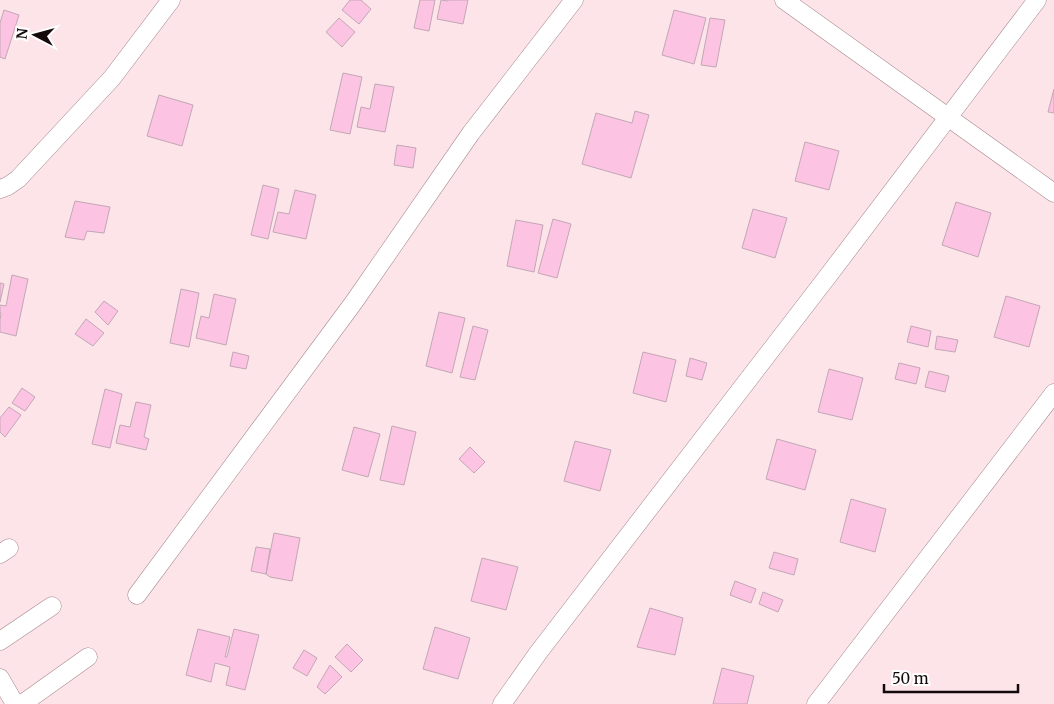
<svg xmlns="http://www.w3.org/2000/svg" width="1054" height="704" font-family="Merriweather,serif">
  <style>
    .building { fill: #fcc4e2; stroke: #c2a7b5 }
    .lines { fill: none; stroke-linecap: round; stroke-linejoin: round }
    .street-casing { stroke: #a5888e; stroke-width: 19 }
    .street { stroke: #fff; stroke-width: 18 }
  </style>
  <rect width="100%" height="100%" fill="#fde4e8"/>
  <path class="building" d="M350 0H361L371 9 359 24 342 10Z
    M420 0H435L429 31 414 28Z
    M441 0 448 1V0H468L463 24 437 19Z
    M4 10 19 15 5 59 0 57V23Z
    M674 10 706 18 694 64 662 55Z
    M339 18 355 32 342 47 326 32Z
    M710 18 725 20 716 67 701 65Z
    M343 73 362 77 350 134 330 130Z
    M375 84 394 87 385 132 357 127 361 107 370 109Z
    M1054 89V113L1048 112Z
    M159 95 193 105 182 146 147 136Z
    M635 111 649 115 631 178 582 164 596 113 632 123Z
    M805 142 839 151 829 190 795 181Z
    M397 145 416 148 413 168 394 165Z
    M263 185 279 189 268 239 251 235Z
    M295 190 316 195 306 239 273 232 278 212 289 214Z
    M75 201 110 207 104 233 87 231 84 240 65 237Z
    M956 202 991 213 978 257 942 245Z
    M753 209 787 218 775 258 742 248Z
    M553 219 571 224 557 278 538 273Z
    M516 220 543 225 534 272 507 266Z
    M12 275 28 279 16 336 0 332V320L1 313 0 312V305L6 306Z
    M0 283 4 284 0 302Z
    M181 289 199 293 189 347 170 343Z
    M214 294 236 299 226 345 196 338 201 316 209 318Z
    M1006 296 1040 306 1029 347 994 337Z
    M104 301 118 311 108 325 95 312Z
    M439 312 465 318 452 373 426 366Z
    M86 319 104 333 93 346 75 334Z
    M473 326 488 330 475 380 460 377Z
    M911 326 931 331 928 347 907 342Z
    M937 336 958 340 955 352 935 349Z
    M233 352 249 356 246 369 230 366Z
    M643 352 676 360 666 402 633 393Z
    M690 358 707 363 702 380 686 376Z
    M899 363 920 368 916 384 895 379Z
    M829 369 863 378 852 420 818 412Z
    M929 371 949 376 945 392 925 387Z
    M22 388 35 397 25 411 12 403Z
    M105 389 122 394 110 448 92 444Z
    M136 402 151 405 144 437 149 439 146 450 116 443 120 425 130 427Z
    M9 407 21 415 5 437 0 432V418Z
    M392 426 416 432 404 485 380 480Z
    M354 427 380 434 368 477 342 470Z
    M777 439 816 450 805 490 766 479Z
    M575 441 611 450 600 491 564 481Z
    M470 447 485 462 474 473 459 459Z
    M851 499 886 509 875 552 840 542Z
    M274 533 300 538 292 581 270 577 266 574Z
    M256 547 270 549 266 574 251 571Z
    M774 552 798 559 794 575 769 568Z
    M482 558 518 567 506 610 471 601Z
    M735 581 756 589 751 603 730 595Z
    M763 592 783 600 778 612 759 604Z
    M650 608 683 618 675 655 637 647Z
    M435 627 470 638 458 679 423 669Z
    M198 629 230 637 225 657H227L234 629 259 635 245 690 226 685 230 667 215 663 211 682 186 675Z
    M347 644 363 660 351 672 335 657Z
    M304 650 317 658 307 676 293 668Z
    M330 665 342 677 325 694 317 687Z
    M722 668 754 676 747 704H713Z"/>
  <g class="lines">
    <defs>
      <path id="street" d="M784 0 1054 193
        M0 189 8 186 18 179 112 78 171 0
        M0 554 9 548
        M137 595 354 302 471 133 574 0
        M0 641 52 606
        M0 678 15 704
        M22 704 88 657
        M502 704 538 653 831 272 1037 0
        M816 704 1054 393"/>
    </defs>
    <use href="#street" class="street-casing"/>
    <use href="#street" class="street"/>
  </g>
  <g transform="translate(35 35) rotate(276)" stroke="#ffffff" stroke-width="4" paint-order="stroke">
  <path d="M0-4L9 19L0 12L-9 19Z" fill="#140a0c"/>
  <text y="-8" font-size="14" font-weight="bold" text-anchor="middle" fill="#140a0c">N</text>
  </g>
  <path d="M884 684v8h134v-8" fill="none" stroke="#140a0c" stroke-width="2.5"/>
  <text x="892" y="684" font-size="15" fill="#140a0c" stroke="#ffffff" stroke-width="4" paint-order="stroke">50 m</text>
</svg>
